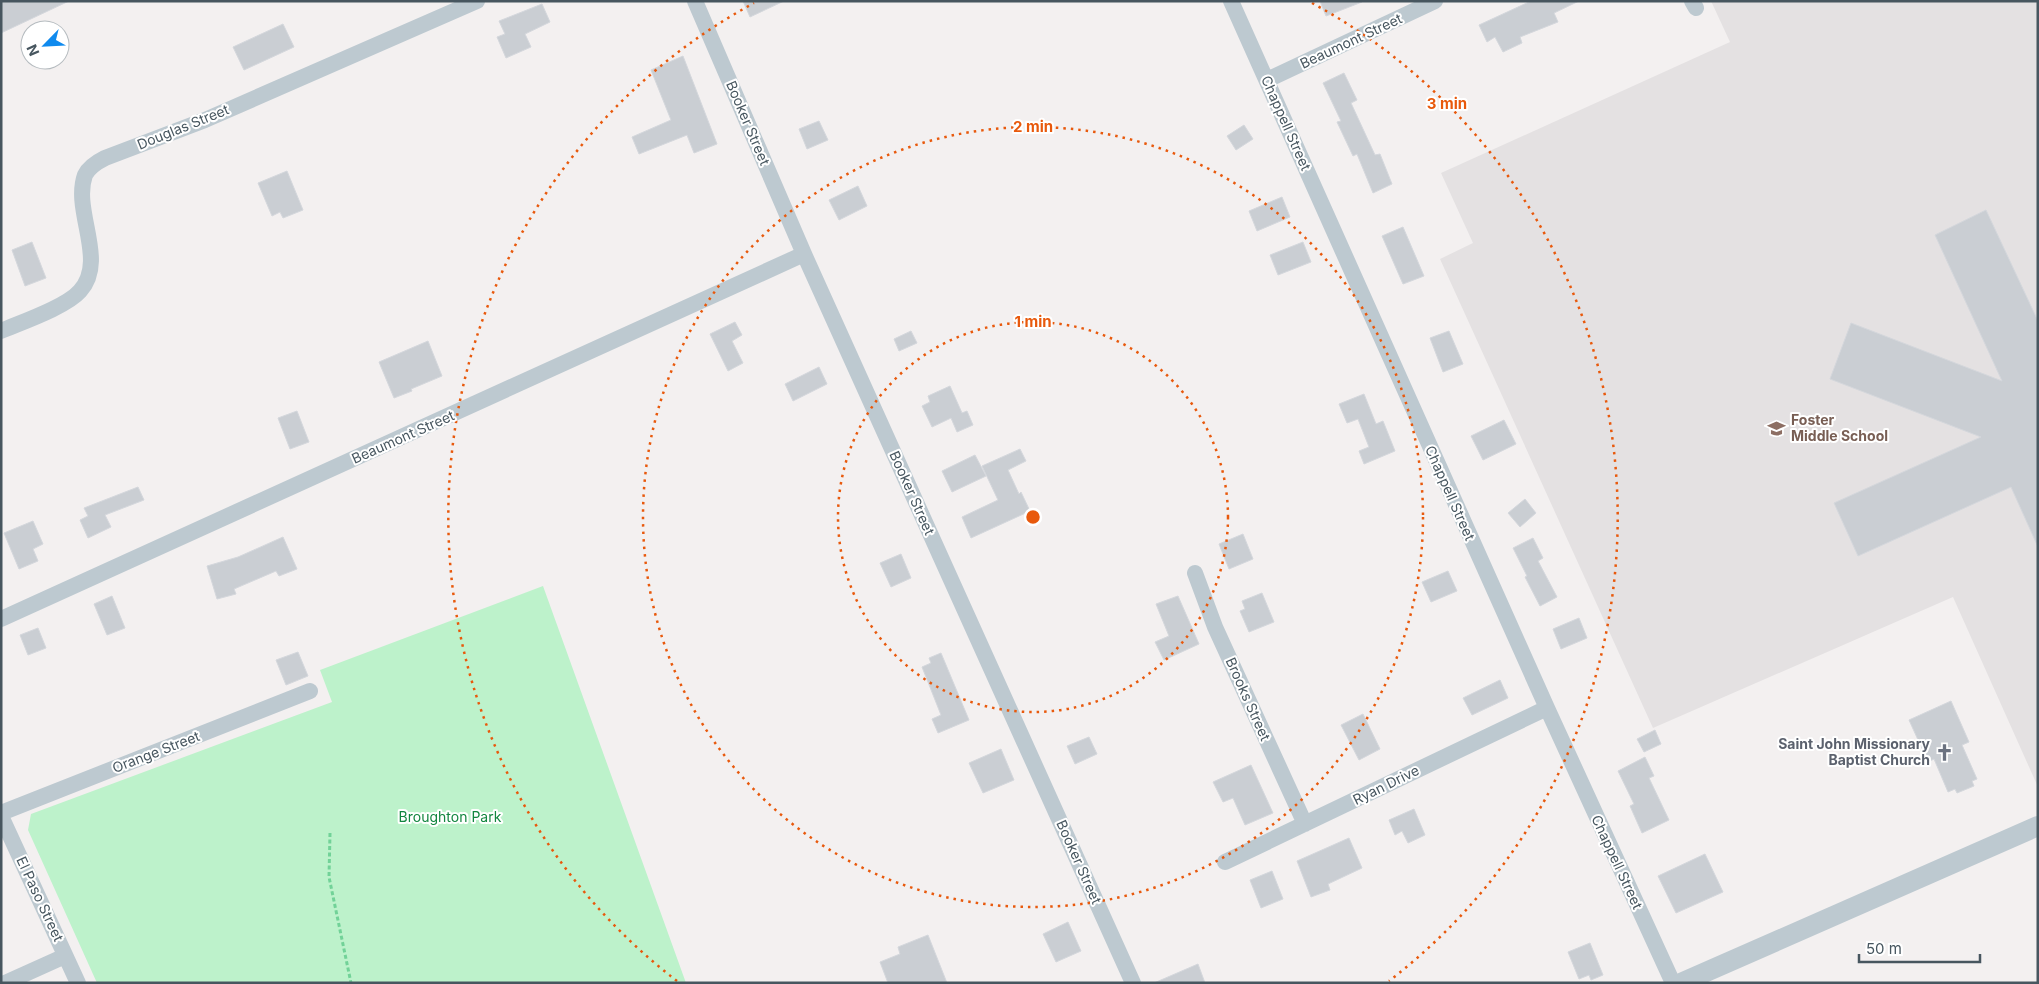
<svg xmlns="http://www.w3.org/2000/svg" width="2039" height="984" font-family="Inter,sans-serif">
  <style>
    .education { fill: #e4e1e2 }
    .green { fill: #bdf2cb }
    .building { fill: #caced3; stroke: #d4d7dc }
    .lines { fill: none; stroke-linecap: round; stroke-linejoin: round }
    .path { stroke: #72d298; stroke-width: 3; stroke-dasharray: 4 2.5; stroke-linecap: butt }
    .minor { stroke: #bdc9d0; stroke-width: 16 }
    .tertiary { stroke: #bdc9d0; stroke-width: 20 }
    .ring { fill: none; stroke: #e8590c; stroke-width: 2.5; stroke-dasharray: 2.5 5 }
    .labels { text-anchor: middle; stroke-width: 4; stroke-linejoin: round; paint-order: stroke }
    .street-label { font-size: 14px; fill: #47565f; stroke: #fff }
    .education-label { font-size: 14px; font-weight: bold; fill: #785e54; stroke: #fff; text-anchor: start }
    .worship-label { font-size: 14px; font-weight: bold; fill: #5b616d; stroke: #fff; text-anchor: end }
    .park-label { font-size: 14px; fill: #12863f; stroke: #fff }
    .centre { fill: #e8590c; stroke: #fff; stroke-width: 2.5 }
    .ring-label { font-size: 15px; text-anchor: middle; font-weight: bold; fill: #e8590c; stroke: #fff; stroke-width: 4; stroke-linejoin: round; paint-order: stroke }
  </style>
  <rect width="100%" height="100%" fill="#f3f0f0"/>
  <path class="education" d="M1711 1H2038V787L1953 597 1653 728 1440 259 1473 243 1441 173 1730 42Z"/>
  <path class="green" d="M543 586 686 983H97L28 830 31 814 332 702 320 670Z"/>
  <path class="building" d="M1 1H69L1 33Z
    M743 1H784L750 17Z
    M1320 1H1362V2L1326 16Z
    M1531 1H1579L1554 13 1558 22 1520 37 1522 43 1503 52 1495 37 1487 42 1479 25Z
    M542 4 550 22 525 34 531 47 506 58 497 37 505 34 499 21Z
    M283 24 294 47 244 70 233 47Z
    M683 56 717 144 694 153 687 135 639 154 632 137 671 120 651 70Z
    M1344 73 1357 100 1351 103 1375 155 1380 154 1392 184 1373 193 1357 154 1353 156 1337 122 1341 121 1323 83Z
    M819 121 828 140 807 149 799 129Z
    M1244 125 1253 139 1236 150 1227 136Z
    M287 171 303 210 283 218 280 212 272 216 258 183Z
    M858 186 867 206 839 220 829 200Z
    M1282 197 1290 217 1257 231 1249 211Z
    M1986 210 2038 321V547L2011 487 1858 556 1834 503 1981 437 1830 379 1851 323 2002 381 1935 235Z
    M1403 227 1424 276 1403 284 1382 236Z
    M32 242 46 278 25 286 12 250Z
    M1303 242 1311 262 1278 275 1270 255Z
    M735 322 742 335 732 341 743 363 728 371 710 334Z
    M911 331 917 343 899 351 894 339Z
    M1449 331 1463 364 1443 372 1430 338Z
    M428 341 442 376 411 389 412 391 394 398 379 362Z
    M819 367 827 384 793 401 785 384Z
    M950 386 962 413 967 411 973 425 957 432 951 418 932 427 922 406 930 402 928 396Z
    M1364 394 1376 424 1383 421 1395 451 1364 464 1359 451 1369 447 1358 419 1347 423 1339 404Z
    M297 411 309 442 290 449 278 418Z
    M1504 420 1516 444 1483 460 1471 436Z
    M1020 449 1026 461 1008 470 1019 494 1021 492 1030 511 971 538 962 517 998 500 982 466Z
    M975 455 986 476 952 492 942 471Z
    M138 487 144 500 105 515 111 527 88 538 80 520 88 516 84 508Z
    M1525 499 1536 513 1520 527 1508 513Z
    M33 521 43 544 33 549 38 561 19 569 4 533Z
    M1243 534 1253 559 1229 569 1219 544Z
    M283 537 297 569 279 576 276 571 234 589 236 594 217 599 207 566 238 557Z
    M1533 538 1543 558 1538 561 1557 597 1540 606 1525 577 1527 576 1513 548Z
    M901 554 911 578 891 587 880 563Z
    M1448 571 1457 591 1431 602 1422 582Z
    M1262 593 1274 622 1249 632 1240 611 1245 609 1242 601Z
    M112 596 125 628 107 635 94 604Z
    M1178 596 1199 644 1164 660 1155 642 1169 636 1156 604Z
    M1579 618 1587 638 1561 649 1553 629Z
    M38 628 46 648 28 655 20 635Z
    M298 652 308 676 286 685 276 660Z
    M941 653 969 720 938 733 932 719 941 715 922 667 931 663 929 658Z
    M1500 680 1508 698 1472 715 1463 698Z
    M1951 701 1969 742 1962 745 1977 779 1972 781 1974 786 1957 793 1955 789 1948 792 1934 759 1928 762 1909 720Z
    M1363 714 1380 749 1359 760 1341 725Z
    M1655 730 1661 744 1644 752 1637 739Z
    M1089 737 1097 754 1075 764 1067 746Z
    M1001 749 1014 780 983 793 969 763Z
    M1645 757 1654 776 1649 778 1669 820 1642 833 1630 806 1634 804 1618 771Z
    M1251 765 1273 813 1245 825 1233 798 1223 802 1213 782Z
    M1414 809 1425 835 1408 843 1402 831 1395 835 1389 820Z
    M1349 838 1362 868 1328 884 1330 890 1311 897 1297 861Z
    M1705 854 1723 892 1676 913 1658 876Z
    M1272 871 1283 899 1261 908 1250 880Z
    M1068 922 1081 951 1056 962 1043 934Z
    M928 935 947 983H888L880 962 900 954 898 947Z
    M1590 943 1603 975 1591 980 1589 975 1579 979 1568 952Z
    M1198 964 1205 983H1154Z"/>
  <g class="lines">
    <path class="path" d="M330 833 329 877 351 983"/>
    <path class="minor" d="M695 1 804 254 1133 983
      M1231 1 1547 708 1673 983
      M1692 1 1696 8
      M1267 80 1435 1
      M1 331C22 322 66 307 80 291 108 260 72 211 85 175 89 167 97 162 105 158L205 120 477 1
      M1195 573 1215 627 1305 824
      M1 619 804 254
      M1 813 310 691
      M1 816 78 983
      M1225 862 1547 708
      M5 983 65 956"/>
    <path class="tertiary" d="M1681 983 2038 826"/>
  </g>
  <g class="ring">
    <circle cx="1033" cy="517" r="195"/>
    <circle cx="1033" cy="517" r="390"/>
    <path d="M677 981A585 585 0 0 1 754 3M1312 3A585 585 0 0 1 1389 981"/>
  </g>
  <defs>
    <symbol id="school-bare" viewBox="-9 -9 18 18"><path d="M0-5L7-2L0 1L-7-2ZM-4 1L0 2.5L4 1V4Q0 6-4 4Z" fill="#8d6e63" stroke="#fff" stroke-width="2.5" paint-order="stroke"/></symbol>
    <symbol id="church-bare" viewBox="-9 -9 18 18"><path d="M-1.2-6h2.4v3.5h3.3v2.4h-3.3V6h-2.4V-.1h-3.3v-2.4h3.3Z" fill="#6b7280" stroke="#fff" stroke-width="2.5" paint-order="stroke"/></symbol>
  </defs>
  <g fill-rule="evenodd">
    <use href="#school-bare" x="1764" y="416" width="25" height="25"/>
    <use href="#church-bare" x="1932" y="740" width="25" height="25"/>
  </g>
  <g class="labels">
    <g class="street-label">
      <text transform="translate(1351 41) rotate(-25)" y="5">Beaumont Street</text>
      <text transform="translate(748 123) rotate(67)" y="5">Booker Street</text>
      <text transform="translate(1286 123) rotate(66)" y="5">Chappell Street</text>
      <text transform="translate(183 127) rotate(-22)" y="5">Douglas Street</text>
      <text transform="translate(403 437) rotate(-24)" y="5">Beaumont Street</text>
      <text transform="translate(912 493) rotate(66)" y="5">Booker Street</text>
      <text transform="translate(1450 493) rotate(66)" y="5">Chappell Street</text>
      <text transform="translate(1248 699) rotate(66)" y="5">Brooks Street</text>
      <text transform="translate(156 752) rotate(-21)" y="5">Orange Street</text>
      <text transform="translate(1386 785) rotate(-26)" y="5">Ryan Drive</text>
      <text transform="translate(1079 862) rotate(66)" y="5">Booker Street</text>
      <text transform="translate(1617 862) rotate(65)" y="5">Chappell Street</text>
      <text transform="translate(40 899) rotate(65)" y="5">El Paso Street</text>
    </g>
    <g class="education-label">
      <text x="1791" y="425">Foster<tspan x="1791" dy="16">Middle School</tspan></text>
    </g>
    <g class="worship-label">
      <text x="1930" y="749">Saint John Missionary<tspan x="1930" dy="16">Baptist Church</tspan></text>
    </g>
    <g class="park-label">
      <text x="450" y="822">Broughton Park</text>
    </g>
  </g>
  <circle cx="1033" cy="517" r="8" class="centre"/>
  <g class="ring-label">
    <text x="1447" y="109">3 min</text>
    <text x="1033" y="132">2 min</text>
    <text x="1033" y="327">1 min</text>
  </g>
  <rect width="2039" height="984" fill="none" stroke="#47565f" stroke-width="5"/>
  <g transform="translate(45 45) rotate(246)"><circle r="24" fill="#ffffff" stroke="#b5bbbf"/>
  <path d="M0-4L9 19L0 12L-9 19Z" fill="#0f8aee"/>
  <text y="-8" font-size="14" font-weight="bold" text-anchor="middle" fill="#47565f">N</text>
  </g>
  <path d="M1859 954v8h121v-8" fill="none" stroke="#47565f" stroke-width="2.5"/>
  <text x="1866" y="954" font-size="15" fill="#47565f" stroke="#ffffff" stroke-width="4" paint-order="stroke">50 m</text>
</svg>
